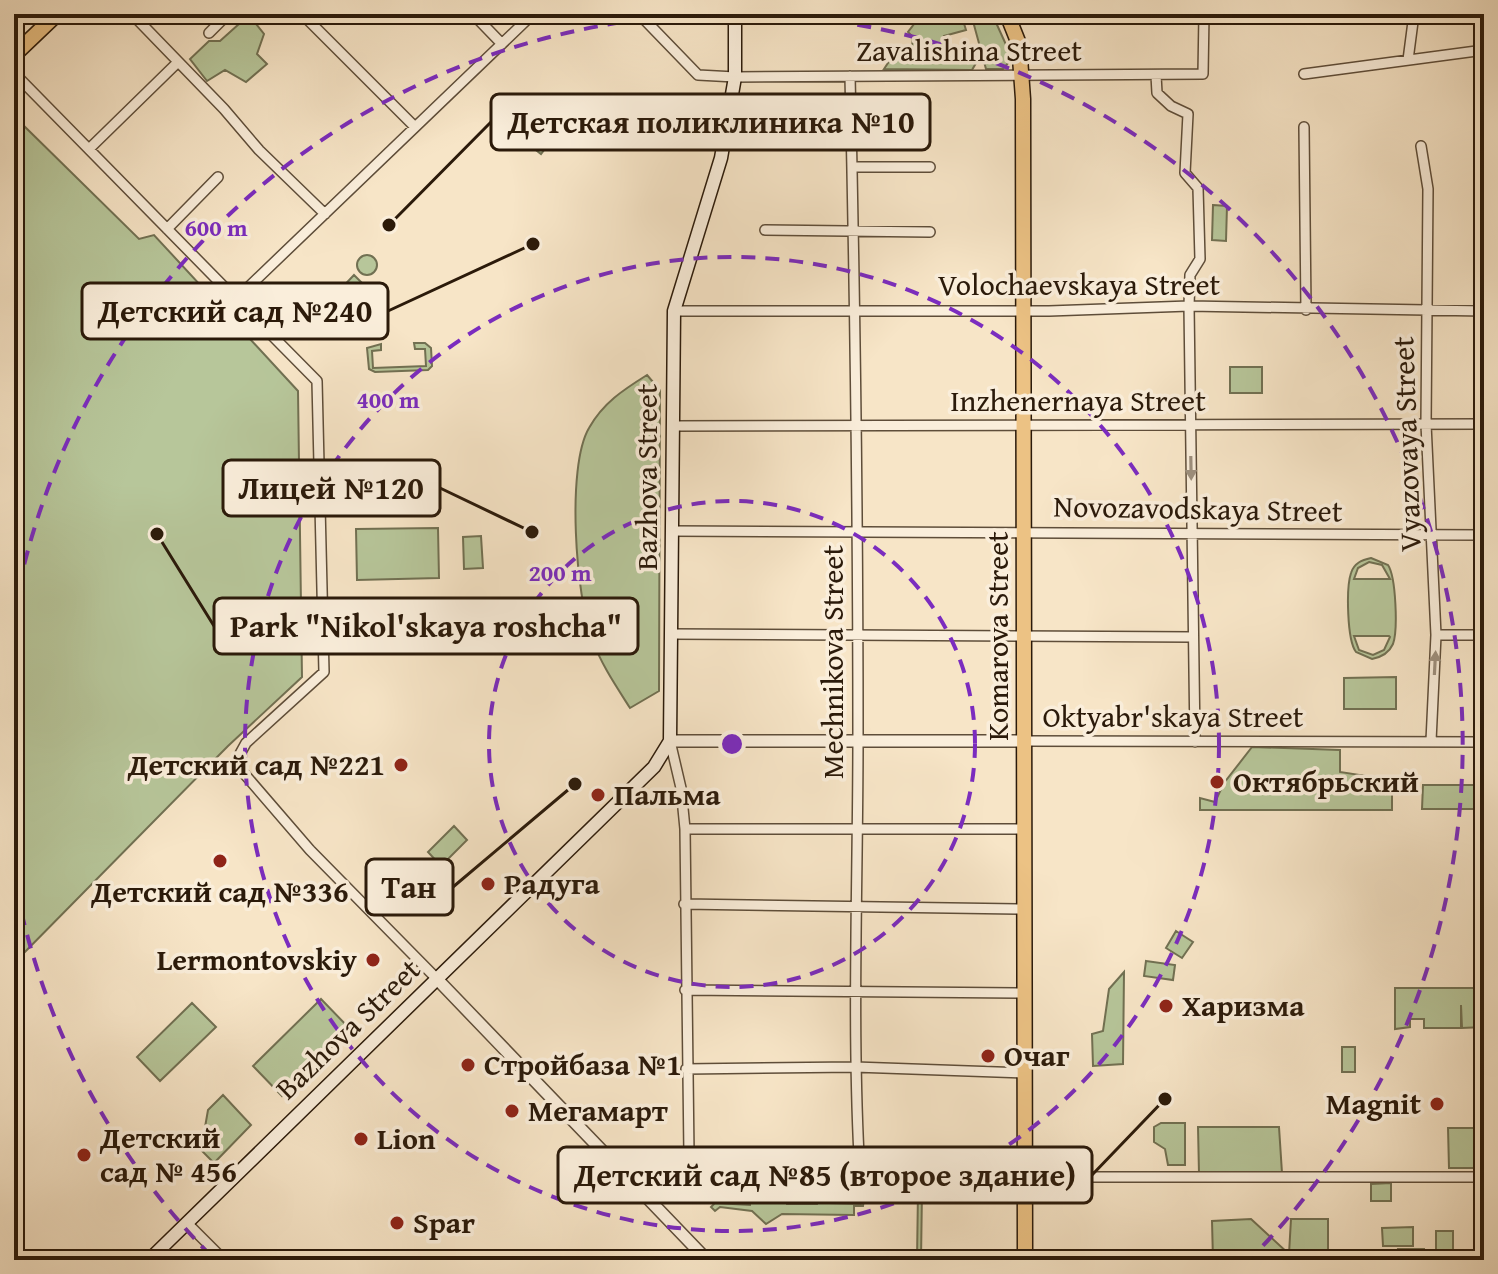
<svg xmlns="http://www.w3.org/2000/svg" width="1498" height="1274" font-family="'Gentium Book Plus',serif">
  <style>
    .green { fill: #b7c69a; stroke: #717052; stroke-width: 2; fill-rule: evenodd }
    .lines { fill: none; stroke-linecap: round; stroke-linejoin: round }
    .minor-casing { stroke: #5e4d39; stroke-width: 12 }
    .tertiary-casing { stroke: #5e4d39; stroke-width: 14 }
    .secondary-casing { stroke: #2b1a0a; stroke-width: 15 }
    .primary-casing { stroke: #2b1a0a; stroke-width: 17 }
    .minor { stroke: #faeedb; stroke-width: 9 }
    .tertiary { stroke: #faeedb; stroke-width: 11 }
    .secondary { stroke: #faeedb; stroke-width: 12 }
    .primary { stroke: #ecc284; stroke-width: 14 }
    .oneway { fill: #9d8f7d }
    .ring { fill: none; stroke: #7b2cbf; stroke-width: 4; stroke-dasharray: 14 10 }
    .poi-dot { fill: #8f2418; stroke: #faeedb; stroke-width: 3 }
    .labels { text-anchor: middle; stroke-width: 7; stroke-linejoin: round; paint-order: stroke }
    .street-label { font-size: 30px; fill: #2b1a0a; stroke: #faeedb }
    .poi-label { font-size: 30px; font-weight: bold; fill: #2b1a0a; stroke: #faeedb; text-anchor: start }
    .centre { fill: #7b2cbf; stroke: #faeedb; stroke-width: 4 }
    .ring-label { font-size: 24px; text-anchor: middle; font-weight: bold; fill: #7b2cbf; stroke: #faeedb; stroke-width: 7; stroke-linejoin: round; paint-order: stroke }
    .leader { fill: none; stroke: #2b1a0a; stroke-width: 3 }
    .callout-dot { fill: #2b1a0a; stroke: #faeedb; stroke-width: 3 }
    .callout { fill: #faeedb; stroke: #2b1a0a; stroke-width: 3 }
    .callout-label { font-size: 32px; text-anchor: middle; font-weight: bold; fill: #2b1a0a }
  </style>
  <rect width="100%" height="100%" fill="#f7e5c7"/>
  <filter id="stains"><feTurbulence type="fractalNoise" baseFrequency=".0025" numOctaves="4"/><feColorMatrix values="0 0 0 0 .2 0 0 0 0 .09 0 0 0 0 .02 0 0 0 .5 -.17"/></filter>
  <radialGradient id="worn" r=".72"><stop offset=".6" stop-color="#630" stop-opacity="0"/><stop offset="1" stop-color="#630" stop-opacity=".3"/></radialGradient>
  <path class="green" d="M971 14 993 16 1008 49 1009 62 1003 69H986Z
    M249 15 264 34 257 54 267 64 246 82 225 70 207 81 190 59 209 41H220Z
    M962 17 966 30 944 36 950 58 974 56 976 63 972 70 884 69 898 48 912 47 913 37 908 32 918 19Z
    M526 116 554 137 541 154 513 132Z
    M19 121 139 239 154 235 298 391 302 677 228 746 14 963V126Z
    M1213 205 1227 206 1226 241 1212 240Z
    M357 265a10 10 0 1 1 20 0a10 10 0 1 1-20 0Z
    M354 275 366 287 345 307 334 296Z
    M414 343H425L431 348 432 366 428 370 375 372 369 369 367 348 381 344V350L372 351 373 368 426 366 425 349H415Z
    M1230 367H1262V393H1230Z
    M647 375 660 390 659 691 630 708C616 686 601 664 592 639 576 597 566 467 589 428 603 403 623 390 647 375Z
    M438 528 439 578 357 580 356 529Z
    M481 536 483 568 464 569 463 537Z
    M1371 558 1388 565C1396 577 1398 630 1393 644 1389 653 1382 657 1372 659L1356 652C1347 640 1346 588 1351 573 1354 563 1362 560 1371 558ZM1369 562 1382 565 1390 579H1354L1358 568ZM1354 636H1389L1390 637 1384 650 1373 655 1359 650Z
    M1396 677V709H1344V678Z
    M1252 747 1340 750V772L1392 780V810H1200V798L1215 802 1224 783Z
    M1423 785H1484V809H1422Z
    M454 826 467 840 441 866 428 852Z
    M1176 931 1193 942 1182 958 1166 948Z
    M1146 961 1175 965 1173 980 1144 976Z
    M1124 972 1123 1064 1093 1066 1092 1034 1103 1031 1109 989Z
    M1395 988H1484V1027L1462 1028 1461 1005V1028H1424V1019H1410V1027L1395 1029Z
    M321 999 350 1029 282 1096 253 1066Z
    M192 1003 216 1027 160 1081 137 1057Z
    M1342 1047H1355V1072H1342Z
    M223 1095 251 1125 214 1163 201 1150 208 1110Z
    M1161 1123H1185V1165H1168L1165 1149 1154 1142V1127Z
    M1198 1127H1279L1282 1173H1199Z
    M1448 1128H1484V1168H1449Z
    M753 1164 760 1168 754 1171V1194L786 1198 787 1204H817L818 1198H830L831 1203 861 1204 864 1199 863 1206H854V1215L782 1214 766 1224 752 1211 720 1207 715 1211 711 1207 715 1203 750 1205Z
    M1391 1183V1201H1371V1184Z
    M918 1191H922L921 1260H917Z
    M1251 1219 1289 1254 1291 1219H1328V1260H1213L1212 1221Z
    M1413 1227V1246H1383L1382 1228Z
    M1436 1231H1453V1255H1436Z
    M1398 1249H1424V1259H1399Z"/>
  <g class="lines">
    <defs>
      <path id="minor" d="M132 14 224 109 259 150 325 214
        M302 14 415 127
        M473 14 502 44
        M639 14 698 75 735 77 1203 74 1204 14
        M209 33 228 14
        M1408 60 1414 14
        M14 73 236 299
        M1304 74 1484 50
        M1156 75 1157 93 1171 106 1188 114 1185 173 1198 188 1200 259 1190 275 1189 306 1195 742
        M850 76C855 297 858 517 858 737 858 877 852 1016 859 1156
        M1304 127 1306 310
        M1421 146 1428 189 1426 424 1436 635 1431 741
        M89 149 178 62
        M852 167H930
        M167 229 218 177
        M765 230 930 232
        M674 311H1049L1189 306 1484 311
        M673 426 1484 424
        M672 531 1484 535
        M671 634 1193 637
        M1436 635H1484
        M670 741 681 788 685 829 689 1155
        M1024 741 1484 742
        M685 829H1024
        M684 904 1024 909
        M437 979 310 850 235 763 246 743 324 672 317 381 236 299 533 14
        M685 990 1025 993
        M686 1069 855 1067 1025 1073
        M1025 1177H1484
        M628 1178 689 1155 1025 1156
        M187 1223 224 1260"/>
      <path id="tertiary" d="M670 741H1024
        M437 979 707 1260"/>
      <path id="secondary" d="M149 1260 654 767 670 741 674 311 721 158 735 77V14"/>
      <path id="primary" d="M1007 14 1019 44 1023 99 1025 1260
        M14 55 57 14"/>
    </defs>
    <use href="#minor" class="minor-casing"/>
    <use href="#tertiary" class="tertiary-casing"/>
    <use href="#secondary" class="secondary-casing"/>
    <use href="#primary" class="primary-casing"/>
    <use href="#minor" class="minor"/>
    <use href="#tertiary" class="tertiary"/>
    <use href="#secondary" class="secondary"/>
    <use href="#primary" class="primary"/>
  </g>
  <defs><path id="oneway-solid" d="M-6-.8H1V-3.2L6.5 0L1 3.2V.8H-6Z" transform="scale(2)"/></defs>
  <g class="oneway">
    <use href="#oneway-solid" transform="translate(1191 468) rotate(89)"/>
    <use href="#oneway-solid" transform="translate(1435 663) rotate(-87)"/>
  </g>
  <g class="ring">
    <circle cx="732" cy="744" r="243"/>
    <circle cx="732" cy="744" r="487"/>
    <path d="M211 1256A730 730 0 0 1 14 877M14 611A730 730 0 0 1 726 14M738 14A730 730 0 0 1 1253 1256"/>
  </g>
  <g class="poi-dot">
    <circle cx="401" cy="765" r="8"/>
    <circle cx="1217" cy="782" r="8"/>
    <circle cx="598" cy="795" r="8"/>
    <circle cx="220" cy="861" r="8"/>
    <circle cx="488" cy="884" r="8"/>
    <circle cx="373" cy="960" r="8"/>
    <circle cx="1166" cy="1006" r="8"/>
    <circle cx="988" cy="1056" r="8"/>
    <circle cx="468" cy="1065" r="8"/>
    <circle cx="1437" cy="1104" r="8"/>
    <circle cx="512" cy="1111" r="8"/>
    <circle cx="361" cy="1139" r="8"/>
    <circle cx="84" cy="1155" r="8"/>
    <circle cx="397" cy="1223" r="8"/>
  </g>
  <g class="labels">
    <g class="street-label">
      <text x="969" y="61">Zavalishina Street</text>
      <text x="1079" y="295">Volochaevskaya Street</text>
      <text x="1078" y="411">Inzhenernaya Street</text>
      <text transform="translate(1407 444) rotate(-92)" y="10">Vyazovaya Street</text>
      <text transform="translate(647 477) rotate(-90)" y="10">Bazhova Street</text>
      <text transform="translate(1198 509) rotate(1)" y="10">Novozavodskaya Street</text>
      <text transform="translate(998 636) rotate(-90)" y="10">Komarova Street</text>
      <text transform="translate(833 662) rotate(-90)" y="10">Mechnikova Street</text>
      <text x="1173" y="727">Oktyabr'skaya Street</text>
      <text transform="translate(348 1029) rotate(-44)" y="10">Bazhova Street</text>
    </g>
    <g class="poi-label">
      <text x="385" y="775" text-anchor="end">Детский сад №221</text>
      <text x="1233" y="792">Октябрьский</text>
      <text x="614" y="805">Пальма</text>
      <text x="504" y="894">Радуга</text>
      <text x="220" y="902" text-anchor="middle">Детский сад №336</text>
      <text x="357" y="970" text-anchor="end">Lermontovskiy</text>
      <text x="1182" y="1016">Харизма</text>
      <text x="1004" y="1066">Очаг</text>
      <text x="484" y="1075">Стройбаза №1</text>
      <text x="1421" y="1114" text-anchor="end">Magnit</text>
      <text x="528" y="1121">Мегамарт</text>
      <text x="100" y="1148">Детский<tspan x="100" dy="34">сад № 456</tspan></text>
      <text x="377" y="1149">Lion</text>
      <text x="413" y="1233">Spar</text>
    </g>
  </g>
  <circle cx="732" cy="744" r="12" class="centre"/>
  <g class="ring-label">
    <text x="216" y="236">600 m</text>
    <text x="388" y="408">400 m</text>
    <text x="560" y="581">200 m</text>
  </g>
  <path class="leader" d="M389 225L491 122M533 244L388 311M532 532L440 488M157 534L214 626M575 784L453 887M1165 1099L1092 1175"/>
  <g class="callout-dot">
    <circle cx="389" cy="225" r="8"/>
    <circle cx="533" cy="244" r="8"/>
    <circle cx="532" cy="532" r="8"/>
    <circle cx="157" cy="534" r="8"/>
    <circle cx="575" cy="784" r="8"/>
    <circle cx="1165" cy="1099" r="8"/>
  </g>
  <g class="callout">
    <rect x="491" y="94" width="439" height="56" rx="8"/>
    <rect x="82" y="283" width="306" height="56" rx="8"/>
    <rect x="223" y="460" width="217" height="56" rx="8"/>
    <rect x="214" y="598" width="424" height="56" rx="8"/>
    <rect x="366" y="859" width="87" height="56" rx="8"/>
    <rect x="558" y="1147" width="534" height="56" rx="8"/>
  </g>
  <g class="callout-label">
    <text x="711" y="133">Детская поликлиника №10</text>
    <text x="235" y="322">Детский сад №240</text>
    <text x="331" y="499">Лицей №120</text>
    <text x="426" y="637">Park "Nikol'skaya roshcha"</text>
    <text x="409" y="898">Тан</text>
    <text x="825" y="1186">Детский сад №85 (второе здание)</text>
  </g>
  <rect width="1498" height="1274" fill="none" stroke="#f7e5c7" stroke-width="48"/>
  <rect x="16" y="16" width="1466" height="1242" fill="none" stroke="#2b1a0a" stroke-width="4"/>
  <rect x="24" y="24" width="1450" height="1226" fill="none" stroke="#2b1a0a" stroke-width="2"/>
  <rect width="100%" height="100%" filter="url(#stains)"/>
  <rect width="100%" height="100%" fill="url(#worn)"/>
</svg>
